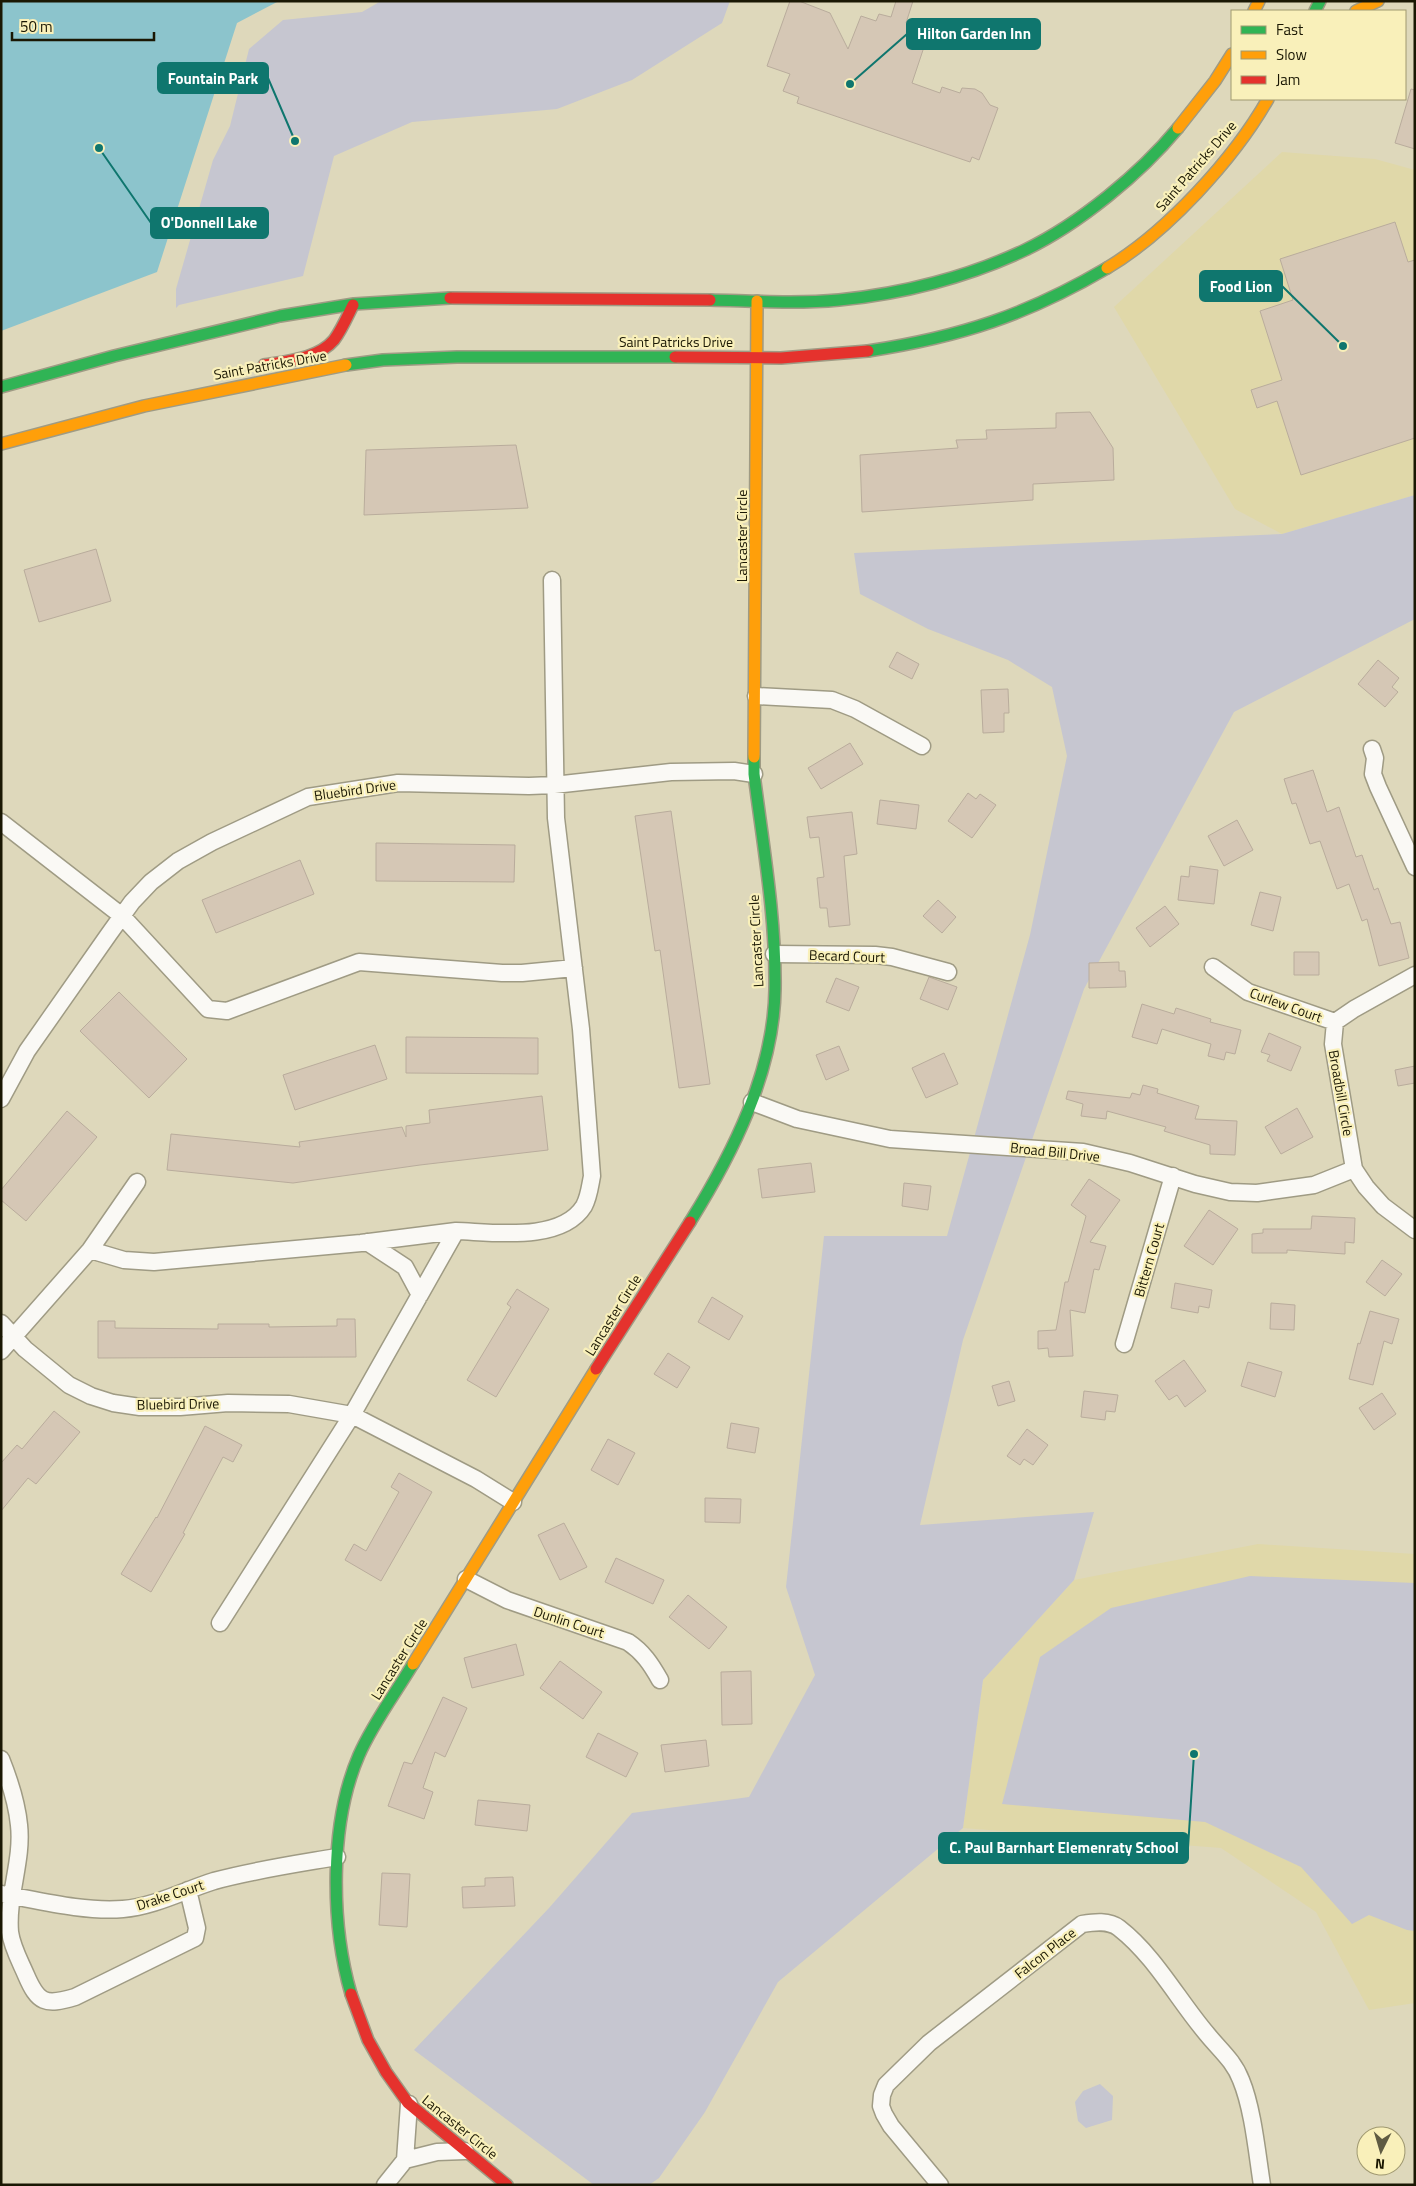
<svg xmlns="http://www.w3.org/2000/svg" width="1416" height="2186" font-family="'Titillium Web',sans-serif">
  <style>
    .built { fill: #e0d8a9 }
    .green { fill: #c6c6d0 }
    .water { fill: #8cc4cc }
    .building { fill: #d5c7b5; stroke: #b9ac9c }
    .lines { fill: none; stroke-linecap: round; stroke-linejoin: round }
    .street-casing { stroke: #9f9b84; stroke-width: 19 }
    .fast-casing { stroke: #9f9b84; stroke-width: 14 }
    .slow-casing { stroke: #9f9b84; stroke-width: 14 }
    .jam-casing { stroke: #9f9b84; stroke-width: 14 }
    .street { stroke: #faf9f5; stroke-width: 16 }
    .fast { stroke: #30b455; stroke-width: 11 }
    .slow { stroke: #ff9f0a; stroke-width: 11 }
    .jam { stroke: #e5322d; stroke-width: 11 }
    .labels { text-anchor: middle; stroke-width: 4.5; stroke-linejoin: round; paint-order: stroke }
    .street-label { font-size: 14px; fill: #1a1703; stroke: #f9f0ba }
    .leader { fill: none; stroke: #0f766e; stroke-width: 2 }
    .callout-dot { fill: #0f766e; stroke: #f9f0ba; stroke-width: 2 }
    .callout { fill: #0f766e; stroke: #0f766e; stroke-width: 2 }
    .callout-label { font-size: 15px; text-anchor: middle; font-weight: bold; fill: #fff }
  </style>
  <rect width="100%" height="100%" fill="#ded8bb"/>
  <path class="built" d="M1282 152 1375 159 1415 170V495L1282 534 1235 509 1114 307Z
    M1258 1544 1415 1554V2003L1369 2010 1316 1912 1221 1848 963 1828 983 1680 1074 1580Z"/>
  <path class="green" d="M381 1H730L722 23 632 80 557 109 412 122 334 156 303 276 179 305 176 308V289L213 160 230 126 249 49 283 20 362 12Z
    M1415 495V619L1234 712 1084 989 963 1340 920 1525 1094 1512 1074 1580 983 1680 963 1828 778 1982 705 2112 659 2178 649 2185H594L414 2050 549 1908 632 1813 749 1797 815 1675 786 1587 824 1236H947L1030 935 1067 756 1052 687 1008 660 928 629 860 594 854 553 1282 534Z
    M1250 1576 1415 1583V1931L1407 1930 1369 1915 1352 1924 1301 1867 1205 1822 1002 1804 1040 1657 1111 1608Z
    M1100 2084 1113 2096 1112 2120 1086 2128 1078 2121 1075 2102 1083 2091Z"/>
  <path class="water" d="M1 1H279L237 23 157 272 1 331Z"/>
  <path class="building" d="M790 1H799L830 13 848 49 861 16 876 21 879 14 891 17 896 1H913L906 23 915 26 913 33 927 38 912 83 940 93 942 87 960 93 962 88 975 89 982 93 990 105 998 108 979 160 972 157 970 162 797 103 799 97 783 91 790 74 767 66Z
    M1411 89 1415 90V149L1395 143Z
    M1395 222 1408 262 1415 260V438L1301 475 1277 401 1257 408 1251 390 1282 380 1260 311 1293 300 1280 259Z
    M1090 412 1113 448 1114 480 1033 484V500L862 512 860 455 958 448 956 440 987 439 986 430 1056 428V413Z
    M516 445 528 508 364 515 366 450Z
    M96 549 111 601 39 622 24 570Z
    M897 652 919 664 912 679 889 667Z
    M1378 660 1399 678 1392 687 1398 692 1385 707 1358 684Z
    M1008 689 1009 713H1004V732L983 733 981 690Z
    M850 743 863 764 821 789 808 768Z
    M1313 770 1327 812 1339 807 1356 857 1362 855 1374 890 1378 888 1391 924 1400 922 1409 958 1379 966 1367 919 1362 921 1349 884 1337 889 1320 841 1310 844 1296 803 1292 804 1284 779Z
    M968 793 976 799 980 794 996 805 972 838 948 821Z
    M880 800 919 805 916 829 877 824Z
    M671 811 710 1084 679 1088 660 950 655 951 635 816Z
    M852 812 857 854 844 856 850 925 829 927 827 908H820L817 878 824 877 819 837 810 838 807 817Z
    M1237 820 1253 850 1224 866 1208 836Z
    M376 843 515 845 514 882 376 881Z
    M300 860 314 894 216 933 202 900Z
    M1190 866 1218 870 1214 904 1178 900 1181 876 1189 877Z
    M1260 892 1281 897 1273 931 1251 925Z
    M938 900 956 917 942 933 923 916Z
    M1165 906 1179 924 1150 947 1136 928Z
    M1294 952H1319V975H1294Z
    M1119 962V971H1125L1126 987 1089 988V963Z
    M929 977 957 987 948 1010 920 999Z
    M836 978 859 987 849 1011 826 1002Z
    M119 992 187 1059 149 1098 80 1031Z
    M1142 1004 1174 1014 1176 1008 1211 1019 1210 1022 1241 1030 1235 1054 1226 1052 1224 1060 1208 1056 1211 1044 1162 1029 1157 1044 1132 1037Z
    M1269 1033 1301 1047 1291 1071 1267 1061 1270 1055 1261 1052Z
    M406 1037 538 1038V1074L406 1073Z
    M375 1045 387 1079 295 1110 283 1075Z
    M839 1046 849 1070 826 1080 816 1055Z
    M944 1053 958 1084 926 1098 912 1068Z
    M1415 1066V1083L1398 1086 1395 1070Z
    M1143 1085 1158 1089 1157 1093 1199 1106 1195 1119 1237 1121 1235 1155 1210 1154V1145L1164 1131 1166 1127 1107 1111 1106 1119 1081 1116 1083 1104 1066 1099 1068 1091 1130 1098 1132 1093 1140 1095Z
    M542 1096 548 1150 420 1165 293 1183 167 1170 171 1134 300 1147 299 1142 402 1127 406 1137V1126L430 1123 429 1110Z
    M1297 1108 1313 1137 1281 1154 1265 1127Z
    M67 1111 97 1137 26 1221 1 1200V1190Z
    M811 1163 815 1192 762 1198 758 1169Z
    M1089 1179 1120 1200 1090 1242 1106 1246 1099 1270 1094 1269 1085 1313 1070 1310 1073 1356 1049 1357 1048 1348 1038 1349V1331L1056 1330 1065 1282H1068L1086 1216 1071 1205Z
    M904 1183 931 1186 928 1210 902 1206Z
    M1209 1210 1238 1229 1213 1265 1184 1246Z
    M1312 1216 1355 1218 1354 1243 1345 1242V1254L1287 1250V1253H1252V1234L1263 1233V1229H1311Z
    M1382 1260 1402 1274 1385 1296 1366 1282Z
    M1175 1283 1212 1290 1209 1308 1199 1306 1198 1313 1171 1308Z
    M517 1289 549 1309 496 1397 467 1380 511 1307 507 1304Z
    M712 1297 743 1316 729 1340 698 1322Z
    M1271 1303 1295 1305 1294 1330 1270 1329Z
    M1370 1311 1399 1319 1392 1344 1384 1341 1373 1385 1349 1379 1358 1343 1360 1344Z
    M337 1319H355L356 1357 98 1358V1321H115V1328L218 1329V1324H269V1327L337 1326Z
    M668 1353 690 1367 677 1388 654 1374Z
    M1184 1360 1206 1391 1185 1407 1177 1395 1169 1400 1155 1381Z
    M1248 1362 1282 1372 1275 1397 1241 1386Z
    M1009 1381 1015 1401 998 1406 992 1386Z
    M1084 1391 1118 1395 1115 1412 1106 1411 1105 1420 1081 1417Z
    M1382 1393 1396 1414 1374 1430 1359 1408Z
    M54 1411 80 1432 36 1484 28 1478 1 1511V1463L17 1445 22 1449Z
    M731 1423 759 1428 755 1453 727 1448Z
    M205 1426 242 1445 233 1462 223 1457 183 1533 185 1534 151 1592 121 1574 156 1517 157 1518Z
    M1027 1429 1048 1445 1033 1465 1024 1459 1020 1465 1007 1456Z
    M608 1439 635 1453 618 1485 591 1470Z
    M399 1473 432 1492 381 1581 345 1560 354 1544 366 1551 399 1492 391 1487Z
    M705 1498 741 1499 740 1523 705 1522Z
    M564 1523 587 1567 560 1580 538 1535Z
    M616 1558 664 1580 653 1604 605 1582Z
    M688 1595 727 1627 709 1649 669 1617Z
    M516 1644 524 1675 472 1688 464 1658Z
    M560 1661 602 1692 583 1719 540 1688Z
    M751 1671 752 1724 722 1725 721 1672Z
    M443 1697 467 1708 445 1757 435 1752 423 1788 433 1792 424 1819 388 1806 404 1762 412 1764Z
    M598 1733 638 1753 626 1777 586 1757Z
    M706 1740 709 1766 665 1772 661 1745Z
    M478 1800 530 1805 527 1831 475 1825Z
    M382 1873 410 1874 407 1927 379 1925Z
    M513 1877 515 1906 463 1908 462 1887 485 1886V1878Z"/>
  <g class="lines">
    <defs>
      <path id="street" d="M756 696 832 700 855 709 922 746
        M1372 749 1375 758 1373 774 1378 787 1415 867
        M1 822 122 916 208 1009 227 1011 359 962 502 973H522L574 968
        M774 954 875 955 892 957 948 972
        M1213 967 1248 992 1335 1022
        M1415 975 1354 1009 1335 1022 1333 1044 1354 1169 1366 1187 1383 1206 1415 1230
        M1 1099 27 1051 109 934 132 902 151 882 178 861 212 842 308 797 398 783 529 786 554 785 671 772 734 771 754 774
        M752 1102 797 1119 890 1139 1083 1152 1130 1163 1195 1184 1230 1192 1257 1193 1314 1185 1354 1169
        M367 1242 405 1267 420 1295
        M90 1250 124 1260 154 1262 361 1243 456 1231
        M1 1323 25 1349 69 1385 91 1396 113 1403 140 1407H180L228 1403 289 1404 352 1415 476 1479 513 1502
        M1124 1344 1173 1176
        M1 1351 90 1250 137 1182
        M466 1579 507 1600 628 1642C643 1652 651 1664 660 1680
        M220 1623 352 1415 456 1231C492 1232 561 1243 584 1206 589 1197 590 1186 592 1176L581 1029 556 818 552 580
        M1 1759C9 1779 17 1804 19 1825 23 1860 7 1896 10 1932 12 1947 20 1961 26 1975 38 2003 45 2006 75 1997L195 1938 197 1928 188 1890
        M2 1894C41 1901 84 1912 123 1909 153 1907 185 1890 214 1881 254 1870 296 1864 337 1857
        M405 2160 437 2152 465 2151
        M385 2185 405 2160 409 2104
        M940 2185 891 2126 884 2114 881 2106 882 2095 886 2085 929 2043 1082 1924C1094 1922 1109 1920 1119 1928 1155 1956 1178 2000 1207 2034 1219 2049 1234 2061 1241 2080 1253 2109 1257 2153 1262 2185"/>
      <path id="fast" d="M1315 11 1320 1
        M710 300C753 301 796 304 839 300 902 294 968 277 1025 250 1079 224 1140 174 1178 128
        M868 351C960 337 1027 315 1107 268
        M346 365 383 360 457 357H675
        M1 387 114 356 280 316 354 304 450 298
        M690 1222C733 1153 774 1072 775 989 776 917 763 845 754 774V757
        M351 1994C331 1924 329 1824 359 1755 373 1723 395 1694 413 1664"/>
      <path id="slow" d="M1254 11 1259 1
        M1356 11 1378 1
        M1178 128 1215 81 1232 54
        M1107 268C1166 233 1234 159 1268 99
        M1 444 144 406 346 365
        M754 757 757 301
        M413 1664 596 1369"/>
      <path id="jam" d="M450 298 710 300
        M675 357 781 358 868 351
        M264 365C287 361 318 359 334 340 342 329 347 317 353 305
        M596 1369 690 1222
        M351 1994 368 2040 386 2072 408 2103 507 2185"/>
    </defs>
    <use href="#street" class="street-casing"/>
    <use href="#fast" class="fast-casing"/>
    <use href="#slow" class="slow-casing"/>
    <use href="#jam" class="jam-casing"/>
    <use href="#street" class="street"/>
    <use href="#fast" class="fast"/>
    <use href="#slow" class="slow"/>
    <use href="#jam" class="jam"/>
  </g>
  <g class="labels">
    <g class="street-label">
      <text transform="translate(1196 166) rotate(-49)" y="5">Saint Patricks Drive</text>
      <text x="676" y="347">Saint Patricks Drive</text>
      <text transform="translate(270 365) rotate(-10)" y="5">Saint Patricks Drive</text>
      <text transform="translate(742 536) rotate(-90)" y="5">Lancaster Circle</text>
      <text transform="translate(355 790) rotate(-8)" y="5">Bluebird Drive</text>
      <text transform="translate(756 941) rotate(-93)" y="5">Lancaster Circle</text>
      <text transform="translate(847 956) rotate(2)" y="5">Becard Court</text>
      <text transform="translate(1286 1005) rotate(20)" y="5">Curlew Court</text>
      <text transform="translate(1341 1093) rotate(80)" y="5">Broadbill Circle</text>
      <text transform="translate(1055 1152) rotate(6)" y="5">Broad Bill Drive</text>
      <text transform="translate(1149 1260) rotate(-74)" y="5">Bittern Court</text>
      <text transform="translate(613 1315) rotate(-58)" y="5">Lancaster Circle</text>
      <text transform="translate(178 1404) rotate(-1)" y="5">Bluebird Drive</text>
      <text transform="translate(569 1622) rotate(18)" y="5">Dunlin Court</text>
      <text transform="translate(399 1659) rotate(-58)" y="5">Lancaster Circle</text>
      <text transform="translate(170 1895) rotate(-18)" y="5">Drake Court</text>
      <text transform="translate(1045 1953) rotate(-38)" y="5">Falcon Place</text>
      <text transform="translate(460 2127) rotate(39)" y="5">Lancaster Circle</text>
    </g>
  </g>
  <path class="leader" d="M850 84L907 34M295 141L268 78M99 148L151 223M1343 346L1282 286M1194 1754L1188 1848"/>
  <g class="callout-dot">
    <circle cx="850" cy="84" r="5"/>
    <circle cx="295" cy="141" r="5"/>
    <circle cx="99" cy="148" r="5"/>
    <circle cx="1343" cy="346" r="5"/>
    <circle cx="1194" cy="1754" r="5"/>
  </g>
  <g class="callout">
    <rect x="907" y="19" width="133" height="30" rx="5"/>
    <rect x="158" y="63" width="110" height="30" rx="5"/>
    <rect x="151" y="208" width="117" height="30" rx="5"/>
    <rect x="1200" y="271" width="82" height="30" rx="5"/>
    <rect x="939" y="1833" width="249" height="30" rx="5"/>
  </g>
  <g class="callout-label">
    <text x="974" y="39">Hilton Garden Inn</text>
    <text x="213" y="84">Fountain Park</text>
    <text x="209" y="228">O'Donnell Lake</text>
    <text x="1241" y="292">Food Lion</text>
    <text x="1064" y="1853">C. Paul Barnhart Elemenraty School</text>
  </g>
  <rect width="1416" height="2186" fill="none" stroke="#1a1703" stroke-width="5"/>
  <rect x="1231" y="10" width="175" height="90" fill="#f9f0ba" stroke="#a09971"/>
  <rect x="1241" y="26" width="25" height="8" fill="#30b455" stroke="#a09971"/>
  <text x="1276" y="35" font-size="15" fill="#1a1703">Fast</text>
  <rect x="1241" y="51" width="25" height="8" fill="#ff9f0a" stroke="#a09971"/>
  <text x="1276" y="60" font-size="15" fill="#1a1703">Slow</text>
  <rect x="1241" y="76" width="25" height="8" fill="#e5322d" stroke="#a09971"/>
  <text x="1276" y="85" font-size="15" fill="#1a1703">Jam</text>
  <g transform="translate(1381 2151) rotate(185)"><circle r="24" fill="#f9f0ba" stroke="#a09971"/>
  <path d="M0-4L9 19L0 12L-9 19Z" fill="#5f5b43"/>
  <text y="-8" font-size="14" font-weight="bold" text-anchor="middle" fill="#1a1703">N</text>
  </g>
  <path d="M12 32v8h142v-8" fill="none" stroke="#1a1703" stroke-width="2.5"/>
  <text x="20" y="32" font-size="15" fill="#1a1703" stroke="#f9f0ba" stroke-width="4" paint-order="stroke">50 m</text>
</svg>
